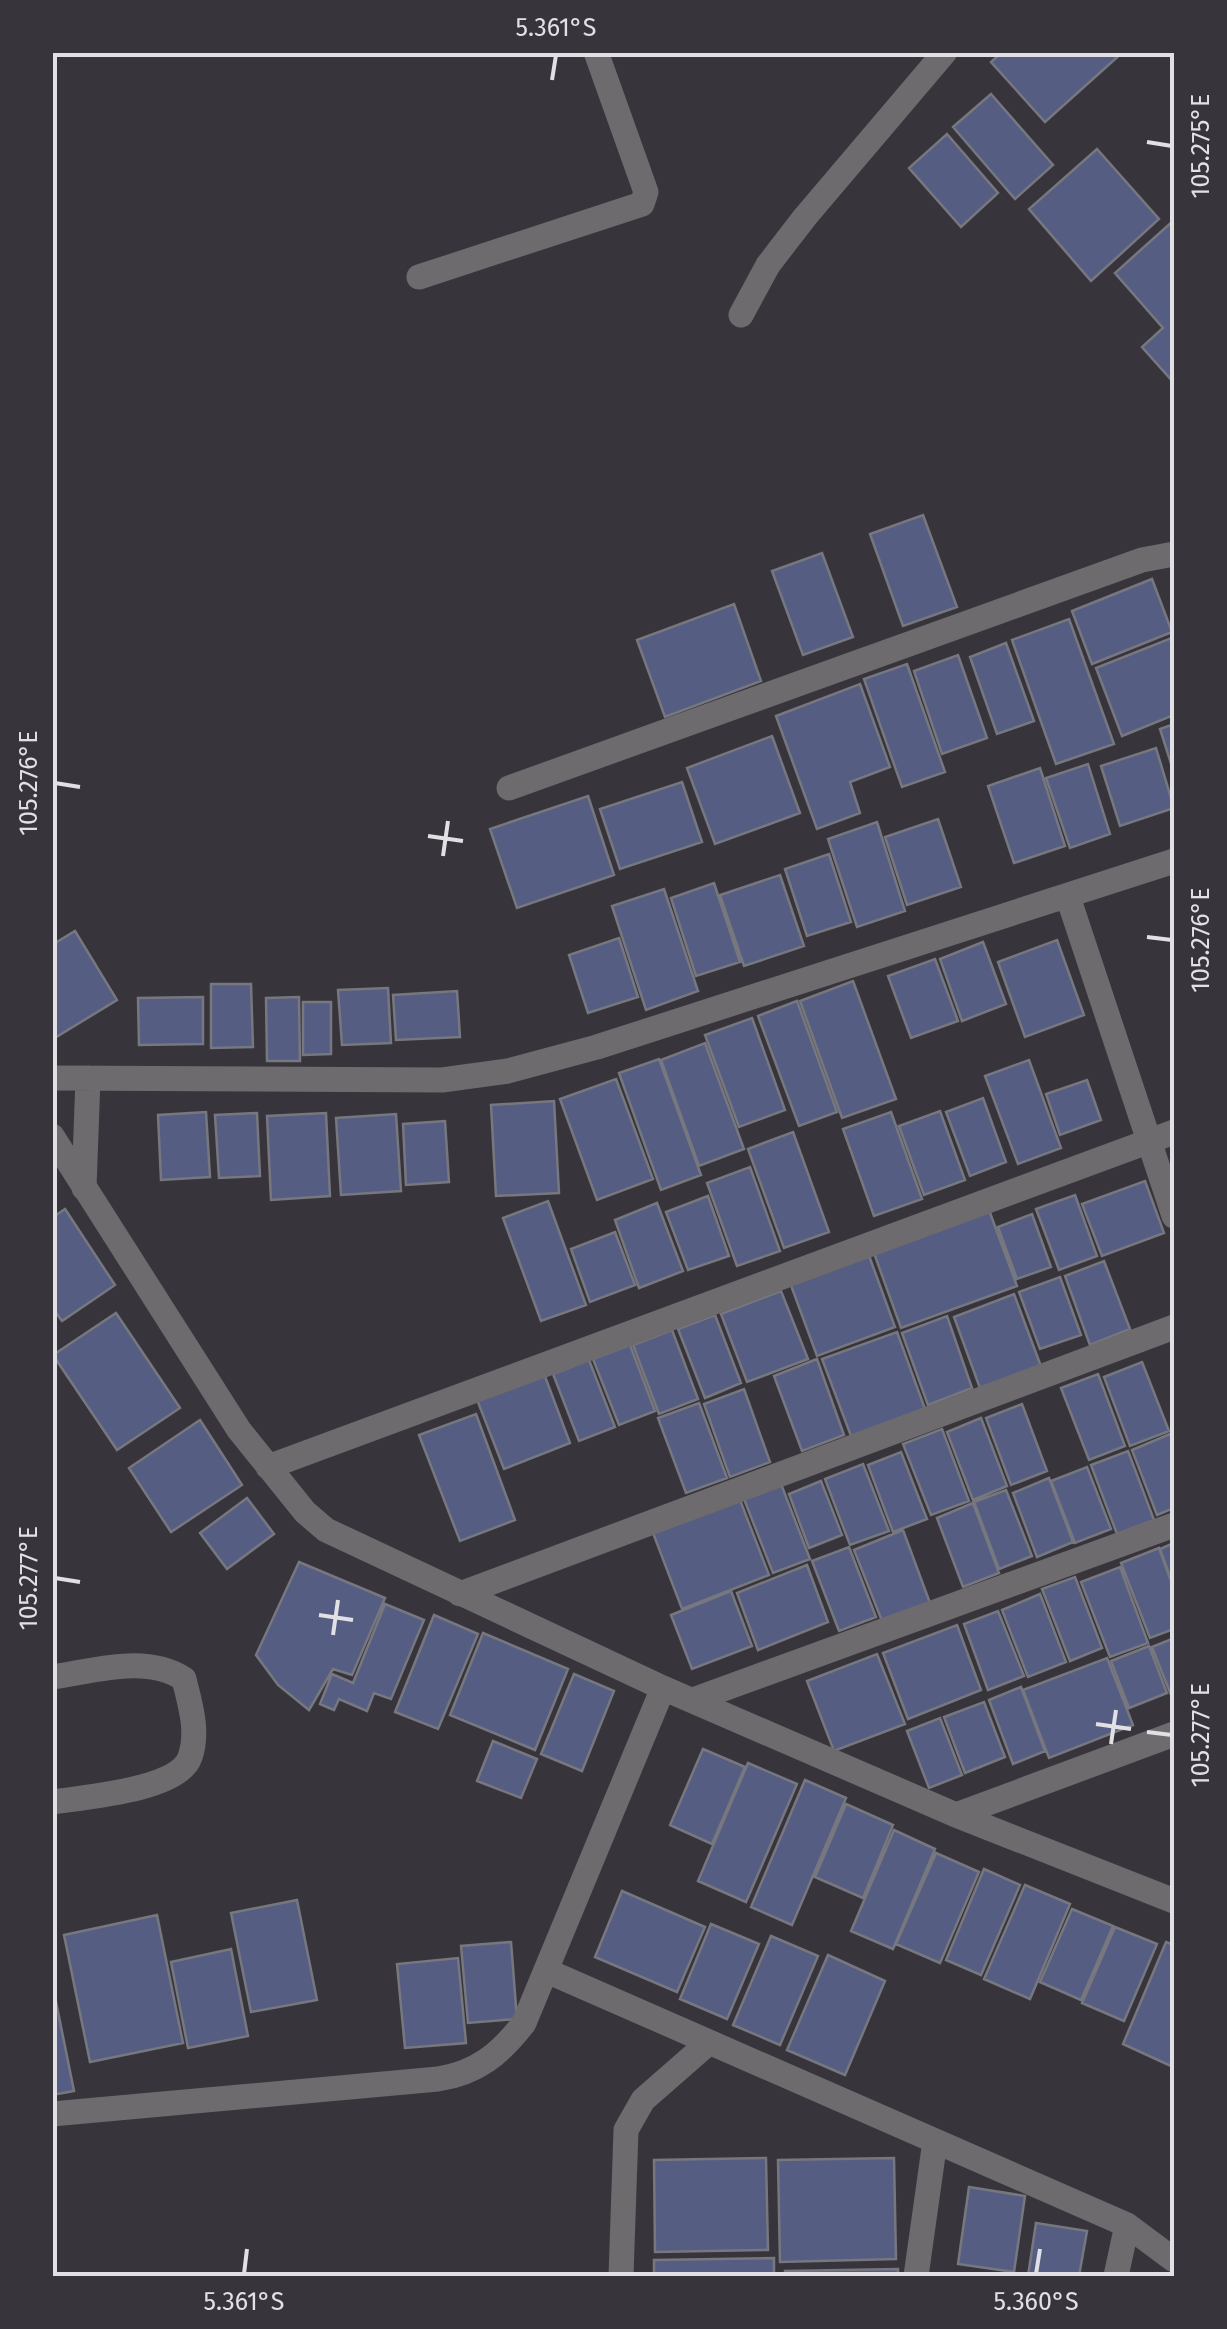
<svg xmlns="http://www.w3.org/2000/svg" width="1227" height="2329" font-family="'Fira Sans',sans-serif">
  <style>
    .building { fill: #565d82; stroke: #76777f; stroke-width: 2.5 }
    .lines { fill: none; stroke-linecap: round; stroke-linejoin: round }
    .street { stroke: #6e6b6e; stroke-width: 25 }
    .ticks { fill: none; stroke: #e1e0e4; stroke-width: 4 }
    .neatline { fill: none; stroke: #e1e0e4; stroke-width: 4 }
    .ticks-label { font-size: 25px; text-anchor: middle; fill: #e1e0e4 }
  </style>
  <rect width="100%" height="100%" fill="#37353b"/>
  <path class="building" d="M1002 52H1123L1045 122 991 62Z
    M991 94 1053 165 1015 199 953 127Z
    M947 134 998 193 961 227 909 168Z
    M1097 149 1159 219 1091 281 1029 209Z
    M1174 220V383L1142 347 1163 328 1115 273Z
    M923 515 957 607 903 626 870 534Z
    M822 553 853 637 803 655 772 571Z
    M1152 579 1172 632 1092 664 1072 611Z
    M734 604 761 681 665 717 637 640Z
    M1069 619 1114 744 1056 764 1012 640Z
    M1174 637V715L1122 736 1096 668Z
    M1006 643 1034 721 997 734 970 657Z
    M958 655 987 738 942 754 914 671Z
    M907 664 945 772 902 787 864 679Z
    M860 684 890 767 850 782 860 813 817 829 776 716Z
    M1174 724V773L1160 729Z
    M772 736 800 813 715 844 687 768Z
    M1156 748 1174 808 1120 826 1101 766Z
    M1088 764 1110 834 1070 848 1046 778Z
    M1040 768 1065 846 1014 863 988 786Z
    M682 782 702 842 620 869 600 809Z
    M588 796 614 875 517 908 490 829Z
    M938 819 961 887 907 905 885 837Z
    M877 822 905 911 857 927 828 839Z
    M829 854 851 922 807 936 785 869Z
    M780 875 804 946 744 966 720 895Z
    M714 883 740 962 696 976 671 898Z
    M664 889 698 991 646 1010 612 906Z
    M75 931 117 1000 53 1039 52 945Z
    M619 938 638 997 588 1013 569 955Z
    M1057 940 1084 1015 1025 1037 998 962Z
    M983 942 1006 1004 962 1021 940 959Z
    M935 959 958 1021 911 1038 888 976Z
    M853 981 896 1099 842 1118 800 1001Z
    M211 984H251L253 1047 211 1048Z
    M388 988 391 1043 342 1045 338 990Z
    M457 991 460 1037 396 1040 393 995Z
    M203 997V1044L139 1045 138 998Z
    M299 997 300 1061H267L266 998Z
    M797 1001 837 1112 799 1126 758 1016Z
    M303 1002H331V1054L303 1055Z
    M752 1018 785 1110 739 1127 705 1035Z
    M705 1043 744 1149 699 1166 661 1060Z
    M659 1059 701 1175 661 1190 619 1073Z
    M1029 1060 1061 1148 1018 1164 985 1076Z
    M616 1079 653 1179 597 1200 560 1099Z
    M1087 1080 1101 1120 1060 1135 1046 1094Z
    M983 1098 1006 1162 970 1176 946 1112Z
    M554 1101 559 1193 496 1196 491 1105Z
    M940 1111 965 1180 924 1195 899 1126Z
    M206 1112 210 1177 161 1180 158 1115Z
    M891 1112 922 1199 874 1216 843 1129Z
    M257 1113 260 1176 219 1178 215 1115Z
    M326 1113 330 1196 271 1200 267 1116Z
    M396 1114 401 1191 341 1195 336 1118Z
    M445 1121 449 1182 406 1185 403 1124Z
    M793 1132 829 1232 784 1248 748 1149Z
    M750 1167 780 1251 737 1266 707 1183Z
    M1145 1181 1164 1233 1102 1256 1082 1204Z
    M1075 1195 1097 1256 1059 1270 1036 1209Z
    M708 1196 729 1256 688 1270 666 1212Z
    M548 1201 586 1305 541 1321 503 1218Z
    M657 1203 683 1271 639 1288 615 1220Z
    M65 1209 115 1285 62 1321 52 1307V1218Z
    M989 1210 1017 1286 901 1328 874 1253Z
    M1032 1214 1051 1267 1017 1279 998 1227Z
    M615 1232 635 1285 590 1302 571 1249Z
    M867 1250 895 1327 817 1356 789 1280Z
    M1104 1261 1130 1329 1090 1345 1065 1276Z
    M1060 1277 1081 1335 1040 1349 1019 1292Z
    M781 1291 808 1359 747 1382 721 1314Z
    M1014 1294 1042 1369 981 1391 954 1317Z
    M116 1313 180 1408 117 1450 53 1355Z
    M715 1315 741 1383 705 1398 678 1329Z
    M947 1316 972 1388 928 1405 902 1333Z
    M672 1330 698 1399 659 1414 633 1345Z
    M897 1332 925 1409 851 1436 822 1359Z
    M630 1345 655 1411 619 1425 593 1359Z
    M817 1359 844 1435 802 1451 774 1376Z
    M589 1360 615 1427 579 1441 553 1374Z
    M1142 1362 1169 1431 1130 1446 1104 1377Z
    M543 1371 570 1443 504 1469 476 1397Z
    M1098 1374 1125 1446 1089 1460 1061 1388Z
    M744 1389 770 1462 730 1477 704 1404Z
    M699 1403 727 1478 686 1493 658 1418Z
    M1022 1404 1047 1471 1011 1485 986 1418Z
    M476 1414 515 1520 460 1541 419 1435Z
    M981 1418 1007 1486 973 1500 947 1432Z
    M200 1420 242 1485 171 1532 129 1468Z
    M942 1429 969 1501 931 1515 903 1444Z
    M1170 1434 1174 1445V1508L1157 1515 1132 1450Z
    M1128 1451 1154 1520 1117 1534 1091 1465Z
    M901 1452 927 1519 893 1532 868 1465Z
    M863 1464 889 1531 850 1545 825 1479Z
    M1087 1467 1111 1529 1075 1543 1051 1481Z
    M1049 1478 1073 1542 1037 1557 1013 1493Z
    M821 1481 842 1535 809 1548 789 1494Z
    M781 1484 810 1559 773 1573 744 1499Z
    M1006 1490 1032 1556 999 1569 974 1502Z
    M247 1498 274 1534 227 1569 200 1533Z
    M740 1500 769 1575 682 1609 653 1533Z
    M973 1503 999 1573 963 1587 937 1518Z
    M903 1530 930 1603 882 1621 854 1550Z
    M1174 1543V1588L1160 1549Z
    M849 1547 876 1617 839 1631 812 1561Z
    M1159 1548 1174 1589V1629L1150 1638 1121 1563Z
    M299 1562 385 1598 352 1675 333 1669 309 1710 278 1685 256 1655Z
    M807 1565 828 1622 758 1650 737 1593Z
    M1120 1567 1148 1643 1110 1657 1081 1582Z
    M1075 1577 1102 1648 1070 1661 1042 1589Z
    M731 1591 752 1646 692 1669 671 1615Z
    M1040 1594 1066 1662 1028 1677 1002 1610Z
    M385 1604 424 1620 391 1699 374 1693 367 1711 339 1699 334 1710 320 1704 332 1674 353 1683Z
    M998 1611 1024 1676 988 1690 964 1624Z
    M434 1615 478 1634 438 1729 395 1712Z
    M957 1625 981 1690 908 1719 883 1653Z
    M483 1633 568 1669 535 1750 450 1715Z
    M1174 1638V1694L1171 1695 1152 1647Z
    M1149 1646 1167 1693 1129 1708 1111 1661Z
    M877 1654 905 1724 834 1751 807 1681Z
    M1107 1658 1133 1725 1049 1758 1023 1690Z
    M574 1674 614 1691 582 1771 541 1754Z
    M1021 1687 1045 1751 1013 1764 989 1700Z
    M984 1702 1005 1757 965 1773 944 1717Z
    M940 1718 962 1775 929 1788 907 1731Z
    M493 1741 537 1759 521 1798 477 1781Z
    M703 1749 745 1767 712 1844 670 1825Z
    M748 1763 797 1784 746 1902 698 1881Z
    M805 1780 846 1798 792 1925 751 1907Z
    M846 1804 893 1825 863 1898 815 1877Z
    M894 1830 935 1849 893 1949 851 1931Z
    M936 1853 979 1872 940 1963 896 1944Z
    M984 1869 1020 1885 981 1975 946 1960Z
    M1025 1885 1070 1904 1030 1999 984 1979Z
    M622 1891 705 1927 677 1992 595 1957Z
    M297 1900 317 2000 251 2012 231 1913Z
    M1072 1909 1113 1926 1081 2000 1040 1982Z
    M157 1915 183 2043 90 2062 64 1935Z
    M711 1924 759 1944 727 2019 680 1999Z
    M1115 1927 1157 1944 1124 2021 1082 2003Z
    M771 1936 818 1956 780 2045 733 2025Z
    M511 1942 517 2019 468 2023 461 1946Z
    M1166 1942 1174 1945 1171 2066 1123 2044Z
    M231 1949 248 2036 188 2048 171 1962Z
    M828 1955 885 1981 845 2075 787 2050Z
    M458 1958 466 2043 405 2048 397 1964Z
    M52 1982 74 2091 52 2095Z
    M766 2158 768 2250 655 2252 654 2160Z
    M894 2158 896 2259 780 2262 778 2160Z
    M969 2187 1025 2196 1014 2272 958 2264Z
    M1036 2223 1087 2231 1079 2276H1028Z
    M774 2258V2276H654V2260Z
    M898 2269V2276H785V2271Z"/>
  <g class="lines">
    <path class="street" d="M419 277 642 204 646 192 596 52
      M741 315 768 265 805 217 945 52
      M509 788 1142 560 1174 554
      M1068 897 1174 1216
      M52 1078 442 1080 508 1071 597 1047 1174 861
      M52 1136 239 1430 305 1512 326 1530 663 1688 956 1815 1174 1901
      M84 1188 88 1078
      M268 1467 1174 1132
      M460 1594 1174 1327
      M52 1677C95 1671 146 1654 184 1679 190 1704 199 1731 190 1757 179 1790 85 1797 52 1802
      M693 1700 1174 1525
      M956 1815 1174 1734
      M547 1971 1127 2225 1174 2260
      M52 2114 438 2079C477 2073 500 2054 524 2023L663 1688
      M621 2276 626 2130 643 2100 707 2044
      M916 2276 935 2141
      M1116 2276 1127 2225"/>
  </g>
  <path class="ticks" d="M552 80 556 55M1147 142 1172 146M55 783 80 787M428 836 463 841M443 856 448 821M1147 937 1172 940M55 1578 80 1582M319 1615 353 1620M333 1635 338 1600M1096 1724 1131 1729M1147 1732 1172 1735M1111 1744 1116 1710M244 2274 247 2249M1036 2274 1040 2249"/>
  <rect width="1227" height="2329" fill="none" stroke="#37353b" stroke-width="110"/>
  <rect x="55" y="55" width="1117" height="2219" class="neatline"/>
  <g class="ticks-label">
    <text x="556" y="36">5.361°S</text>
    <text transform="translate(1200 146) rotate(-90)" y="9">105.275°E</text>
    <text transform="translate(28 783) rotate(-90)" y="9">105.276°E</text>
    <text transform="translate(1200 940) rotate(-90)" y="9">105.276°E</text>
    <text transform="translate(28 1578) rotate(-90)" y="9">105.277°E</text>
    <text transform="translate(1200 1735) rotate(-90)" y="9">105.277°E</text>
    <text x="244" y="2310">5.361°S</text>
    <text x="1036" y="2310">5.360°S</text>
  </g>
</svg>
